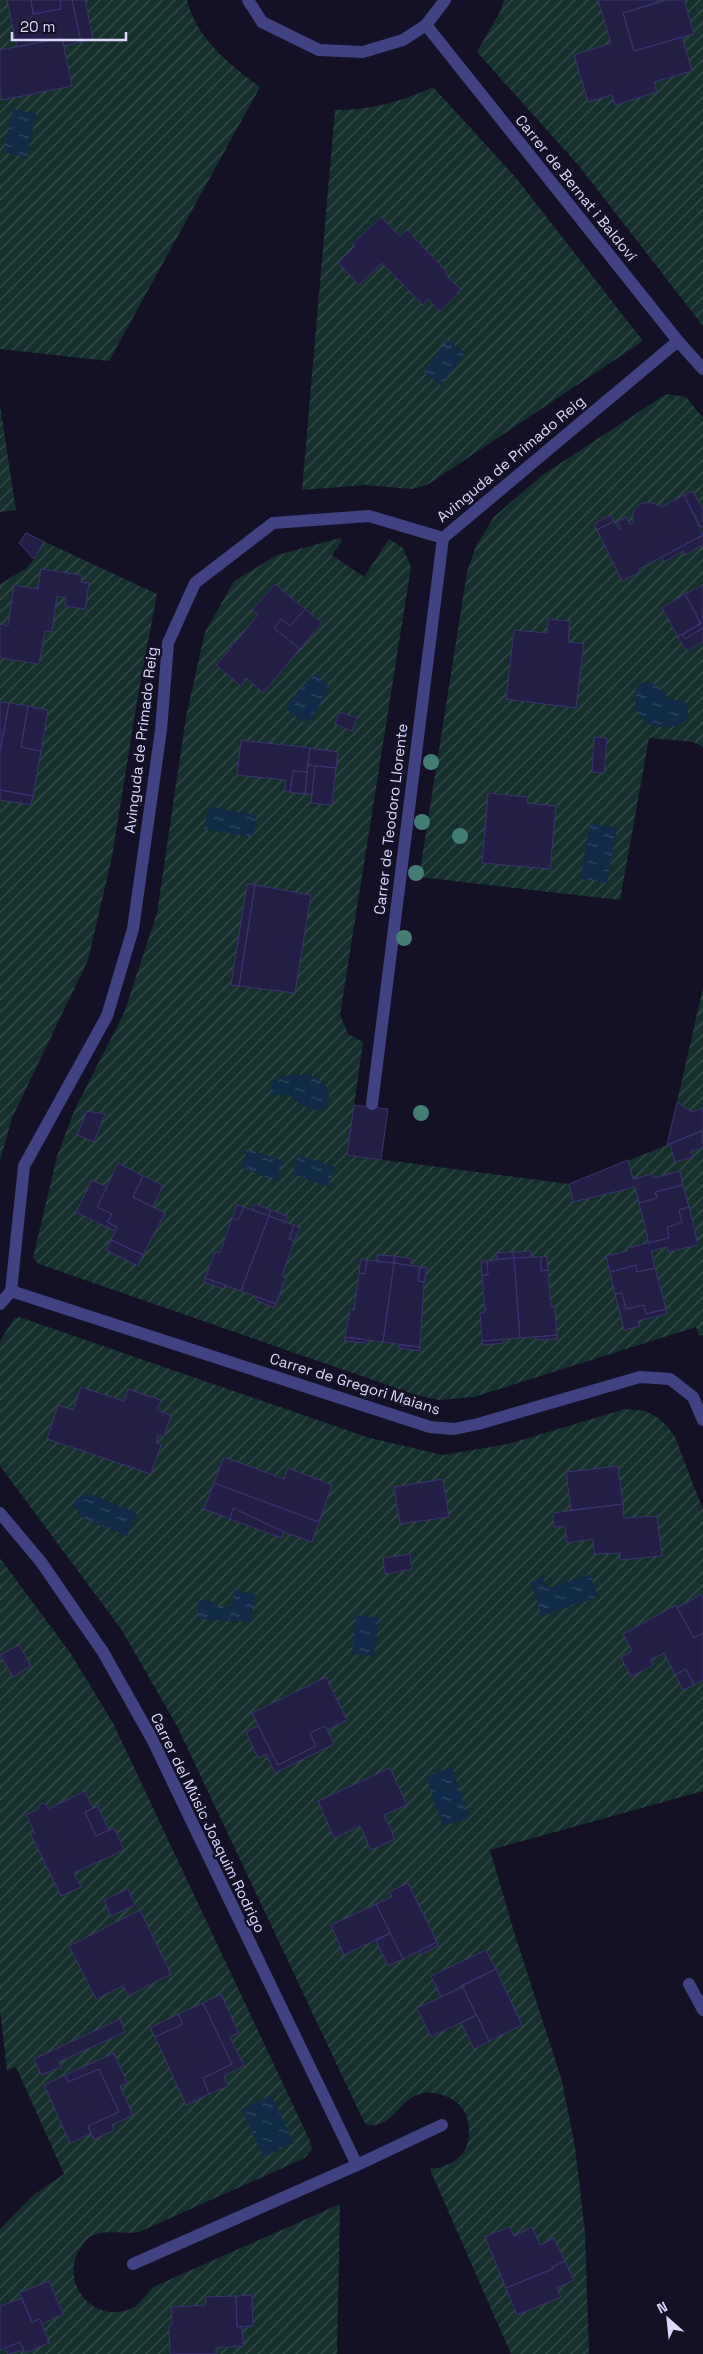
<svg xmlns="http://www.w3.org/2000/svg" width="703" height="2354" font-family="'Space Grotesk',sans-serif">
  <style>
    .garden { fill: url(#garden-furrows) }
    .water { fill: url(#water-ripples) }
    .building { fill: #241f46; stroke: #3a3370 }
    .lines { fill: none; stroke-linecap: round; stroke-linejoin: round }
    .minor { stroke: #404282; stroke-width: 12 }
    .tree { fill: #437e75 }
    .labels { text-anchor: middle; stroke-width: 5; stroke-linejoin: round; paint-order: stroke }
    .street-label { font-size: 15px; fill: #dbd9fc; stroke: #141126 }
  </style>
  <defs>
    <pattern id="garden-furrows" width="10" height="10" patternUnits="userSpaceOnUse" patternTransform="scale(1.25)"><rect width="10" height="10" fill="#15302d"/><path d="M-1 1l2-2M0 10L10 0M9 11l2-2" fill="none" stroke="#364d4c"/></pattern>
    <pattern id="water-ripples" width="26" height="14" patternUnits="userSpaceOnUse" patternTransform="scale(1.25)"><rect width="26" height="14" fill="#122b49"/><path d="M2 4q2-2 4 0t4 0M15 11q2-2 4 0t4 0" fill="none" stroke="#344964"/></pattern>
  </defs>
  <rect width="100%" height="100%" fill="#141126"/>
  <path class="garden" d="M0 0H187C196 38 230 65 260 87L109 361 0 349Z
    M504 0H703V326L579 166 477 52 501 10Z
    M433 87 517 179 643 341 427 485 412 489 365 485 302 490 335 110C370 110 401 102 433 87Z
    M666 394 686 397 703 418V747L693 742 649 738 620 900 419 877 467 572 476 546 494 517 541 476Z
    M0 406 16 510 0 512Z
    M26 533 157 594 137 701 112 857 88 960 12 1118 0 1161V584L27 568 34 559 19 543Z
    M340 538 342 541 332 555 364 577 389 539 403 548 411 567 340 1015 348 1034 363 1042 347 1155 569 1184 667 1145 703 988V1335L699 1336 696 1327 474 1397 439 1400 416 1395 39 1264 33 1258 57 1156 75 1109 124 1013 157 913 186 717 205 632 234 581 277 555Z
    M19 1317 370 1438 443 1455 508 1444 625 1409 645 1411 657 1417 667 1426 675 1437 703 1510V1791L490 1850 515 1935 562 2081 575 2147 585 2232 589 2354H511L431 2172V2169C442 2167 451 2165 459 2157 476 2142 471 2107 450 2098 400 2076 403 2129 367 2125L363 2120 177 1726 121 1629 0 1466V1341L14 1319Z
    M0 1558 71 1654 113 1723 310 2141 312 2149 305 2158 139 2232C124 2235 103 2228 90 2237 87 2238 84 2243 82 2246 56 2280 94 2327 132 2308 139 2305 147 2294 153 2287L340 2204 337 2354H0V2229L32 2196 64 2174 16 2067 7 2071 0 2010Z"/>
  <path class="water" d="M13 109 36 114 27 157 3 152Z
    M447 340 465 353 441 386 423 372Z
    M317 674 329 687 313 718 303 722 287 710V705L311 676Z
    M648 682 659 687 671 700H680L685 702 688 712 685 722C678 727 673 727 663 727 640 726 634 710 635 690L641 683Z
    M208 807 257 815 253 837 204 829Z
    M590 823 617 828 607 883 580 879Z
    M310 1075C326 1082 334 1090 326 1108L318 1111 300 1105 289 1095H276L270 1092C269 1073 297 1075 310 1075Z
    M247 1149 284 1161 276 1181 241 1168Z
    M299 1155 335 1167 328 1187 292 1174Z
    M88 1493 137 1513 127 1536 79 1517V1512L73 1506 75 1500 79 1497H85Z
    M590 1574 598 1597 542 1616 530 1582 543 1577 547 1588Z
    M234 1590 255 1594 251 1622 198 1619V1602L200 1600 211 1601 215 1606 229 1607 232 1605Z
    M356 1615 379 1618 374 1656 352 1654Z
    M452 1767 469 1818 443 1826 426 1776Z
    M271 2095 294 2143 264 2157 241 2109Z"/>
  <path class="building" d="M7 0H31L33 14 61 9 60 0H72L81 42 64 46 62 38 17 47Z
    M31 0H60L61 9 33 14Z
    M72 0H85L93 39 81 42Z
    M598 0H662L623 13 634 51 682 37 692 71 654 82 657 92 615 105 612 95 588 102 574 55 611 43Z
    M668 0H684L694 34 634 51 623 13Z
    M62 38 72 86 2 100 0 88V50Z
    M381 217 400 236 407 230 447 272 445 274 461 290 440 311 428 299 423 305 382 263 359 285 338 263 355 246 353 244Z
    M693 491 703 510V526L701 527 684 495Z
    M684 495 703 535 639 569 640 572 622 581 597 530 614 521 619 530 621 529 617 522 626 517 630 525 633 523V512L640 504 651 502 661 507Z
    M611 515 614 521 597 530 594 524Z
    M26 533 44 542 34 559 19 543Z
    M703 535V545L685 555 683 551 664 562 662 557Z
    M41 569 82 575 81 582 89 583 85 609 65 606 66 598 57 596 52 632 45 631 39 664 0 658V624L8 626 14 585 38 589Z
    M275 584 305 609 290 626 281 619 274 628 300 649 263 693 246 678 241 686 216 665 258 615 252 610Z
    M703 585V622L701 624 685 594Z
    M685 594 701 624 678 637 662 608Z
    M305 609 322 623 300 649 274 628 281 619 290 626Z
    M548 619 570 621 568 642 584 644 576 708 506 699 514 630 547 633Z
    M703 622V628L685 639 682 634Z
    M703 628V642L688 650 683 646 678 637 682 634 685 639Z
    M0 702 9 703 0 752Z
    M9 703 28 706 21 747 41 751 33 796 0 790V752Z
    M28 706 48 710 41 751 21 747Z
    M340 712 357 718 352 731 335 724Z
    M594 737 607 738 604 773 592 772Z
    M241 740 310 748 307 772 293 771 290 792 285 791 286 780 237 775Z
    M310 748 338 752 336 768 308 765Z
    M308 765 315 766 312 794H305Z
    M315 766 336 768 332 805 311 803Z
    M293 771 307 772 305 794 290 792Z
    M0 790 33 796 31 805 0 800Z
    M488 793 528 797 527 803 556 806 550 869 482 863Z
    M247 884 255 885 239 986 231 985Z
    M255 885 311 895 295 993 239 986Z
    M677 1102 692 1112 703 1108V1130L667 1145Z
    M354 1105 388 1109 381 1160 347 1155Z
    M87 1111 105 1114 94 1142 77 1135Z
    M702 1131 703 1148 691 1151 693 1157 675 1162 670 1144Z
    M628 1160 633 1179 652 1174 654 1178 680 1171 683 1185 655 1192 657 1198 639 1203 635 1187 573 1202 569 1184Z
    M118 1163 143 1176 133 1197 165 1213 143 1255 111 1240 117 1227 107 1222 112 1214 97 1207Z
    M143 1176 163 1185 153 1207 133 1197Z
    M92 1180 107 1187 97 1207 112 1214 107 1222 117 1227 115 1231 76 1212Z
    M683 1185 689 1207 679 1210 682 1223 667 1227 669 1238 649 1243 639 1203 657 1198 655 1192Z
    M255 1204 271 1210 269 1216 253 1210Z
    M237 1205 244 1207 238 1220 232 1218Z
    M244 1207 269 1216 241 1291 205 1278 215 1252 220 1253 232 1218 238 1220Z
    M689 1207 698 1245 668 1252 667 1247 651 1251 655 1268 637 1272 636 1265 610 1272 606 1256 628 1251 627 1248 669 1238 667 1227 682 1223 679 1210Z
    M271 1210 287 1216 285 1222 269 1216Z
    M269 1216 294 1225 289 1239 294 1241 282 1276 286 1278 276 1304 241 1291Z
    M294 1225 300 1228 294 1241 289 1239Z
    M111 1240 143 1255 138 1266 106 1250Z
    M531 1251V1257L514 1258 513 1252Z
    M513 1252 514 1258 497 1259 496 1253Z
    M377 1255 395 1256 394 1263 377 1261Z
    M395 1256 412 1259 411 1266 394 1263Z
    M547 1256 548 1270 541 1271V1257Z
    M541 1257V1271L548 1270 551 1307H555L557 1335 520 1338 514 1258Z
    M514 1258 520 1338 482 1341 480 1313 485 1312 482 1275H488L487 1261Z
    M361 1259 367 1260 365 1274 359 1273Z
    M367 1260 394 1263 383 1342 345 1337 350 1309 354 1310 359 1273 365 1274Z
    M481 1261H487L488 1275H482Z
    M394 1263 420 1267 418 1281 424 1282 420 1347 383 1342Z
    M636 1265 637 1272 655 1268 666 1309 646 1314 644 1305 626 1309 622 1293 615 1294 610 1272Z
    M420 1267 427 1268 424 1282 418 1281Z
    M205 1278 225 1285 224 1289 204 1282Z
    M622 1293 626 1309 644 1305 646 1314 666 1309 667 1314 638 1321 640 1326 624 1330 615 1294Z
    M257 1297 276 1304 275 1308 255 1300Z
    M557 1335 558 1339 536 1340V1337Z
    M345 1337 367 1340 366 1343 345 1341Z
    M503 1339 504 1343 483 1345 482 1341Z
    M399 1345 420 1347V1351L399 1348Z
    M81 1387 124 1401 128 1389 161 1400 157 1410 171 1415 164 1437 158 1435 156 1443 161 1445 151 1474 47 1439 58 1405 73 1410Z
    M224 1457 284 1479 288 1468 332 1485 319 1522 214 1483Z
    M618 1466 623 1504 571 1510 566 1472Z
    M443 1479 449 1517 400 1524 394 1487Z
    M214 1483 319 1522 312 1542 284 1532 233 1508 230 1519 204 1509Z
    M623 1504 624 1518 657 1516 662 1556 620 1560V1553L594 1554 593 1539 567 1543 565 1526 554 1527 553 1513Z
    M233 1508 284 1532 281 1538 230 1519Z
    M410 1554 412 1569 385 1574 383 1558Z
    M701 1594 703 1597V1633L694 1638 677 1608Z
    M676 1605 694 1638 703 1633V1680L694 1685 686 1669 675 1675 664 1653 651 1660 653 1665 631 1677 621 1657 632 1651 623 1634Z
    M19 1645 31 1666 13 1677 0 1655Z
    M686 1669 694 1685 683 1690 675 1675Z
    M326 1677 347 1720 327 1730 325 1726 310 1733 316 1746 278 1765 252 1713Z
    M258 1726 278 1765 316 1746 310 1733 325 1726 334 1744 275 1773 266 1754 258 1758 246 1732Z
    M390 1768 407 1805 384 1815 395 1839 371 1850 360 1826 334 1838 318 1801Z
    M85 1791 93 1808 85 1812 96 1836 114 1828 124 1850 74 1873 81 1887 61 1896 31 1835 35 1833 26 1815 38 1809 41 1803 45 1804 48 1809Z
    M98 1806 109 1830 96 1836 85 1812Z
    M408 1883 437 1942 403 1959 376 1904 392 1897 389 1892Z
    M128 1889 135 1905 111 1916 104 1900Z
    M376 1904 390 1933 344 1955 331 1925Z
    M140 1910 171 1974 128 1996 123 1986 96 1999 69 1946Z
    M390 1933 403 1959 388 1966 376 1941Z
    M437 1942 439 1945 420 1955 419 1951Z
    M486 1950 496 1969 441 1997 431 1976Z
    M496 1969 522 2025 489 2041 462 1985Z
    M463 1987 476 2015 431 2037 417 2008Z
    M221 1994 239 2033 230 2037 244 2066 224 2076 228 2086 209 2094 203 2078 232 2064 203 2003Z
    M203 2003 232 2064 203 2078 209 2094 186 2105 155 2037 183 2024 178 2014Z
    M178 2014 183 2024 155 2037 150 2028Z
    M477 2015 489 2041 474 2049 461 2023Z
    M120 2019 125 2032 59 2062 61 2067 41 2075 34 2059Z
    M114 2053 127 2083 120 2086 133 2115 112 2125 114 2130 94 2140 88 2126 119 2112 99 2069 68 2082 65 2075Z
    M99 2069 119 2112 88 2126 91 2134 70 2143 44 2085 65 2075 68 2082Z
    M509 2227 514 2236 532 2227 540 2245 554 2238 565 2261 552 2267 553 2269 506 2288 485 2237Z
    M565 2261 574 2280 557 2288 561 2297 517 2315 506 2288 553 2269 552 2267Z
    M49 2281 63 2314 42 2324 40 2319 32 2322 19 2293Z
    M252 2295 253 2326 237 2327 236 2296Z
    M236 2296 237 2327 242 2326 243 2346 216 2348V2354H170L169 2326 172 2325 171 2307 206 2305 205 2297Z
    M22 2298 32 2322 40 2319 49 2343 25 2353 20 2342 0 2350V2306Z
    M20 2342 24 2350 8 2354 5 2348Z"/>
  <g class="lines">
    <path class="minor" d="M248 0 262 22 319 50 363 52 403 40 426 25 445 0
      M426 25 678 341 703 369
      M372 1104 443 538
      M11 1291 430 1427 454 1429 478 1424 640 1377 670 1379 693 1397 703 1420
      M0 1304 11 1291 24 1166 107 1016 133 929 161 730 168 643 195 583 273 523 369 516 443 538 678 341
      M0 1513 41 1562 103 1652 152 1739 357 2165
      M689 1984 703 2010
      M133 2264 357 2165 442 2125"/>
  </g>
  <g class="tree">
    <circle cx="431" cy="762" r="8"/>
    <circle cx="422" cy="822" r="8"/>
    <circle cx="460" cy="836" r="8"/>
    <circle cx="416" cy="873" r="8"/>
    <circle cx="404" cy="938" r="8"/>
    <circle cx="421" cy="1113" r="8"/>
  </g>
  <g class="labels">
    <g class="street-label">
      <text transform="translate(576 188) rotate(51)" y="5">Carrer de Bernat i Baldoví</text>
      <text transform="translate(511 459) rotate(-40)" y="5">Avinguda de Primado Reig</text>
      <text transform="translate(141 740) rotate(-83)" y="5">Avinguda de Primado Reig</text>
      <text transform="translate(391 819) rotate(-83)" y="5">Carrer de Teodoro Llorente</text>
      <text transform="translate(355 1384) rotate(17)" y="5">Carrer de Gregori Maians</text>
      <text transform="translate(208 1823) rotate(64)" y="5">Carrer del Músic Joaquim Rodrigo</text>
    </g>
  </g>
  <g transform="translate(668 2319) rotate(333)" stroke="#141126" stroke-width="4" paint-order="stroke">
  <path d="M0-4L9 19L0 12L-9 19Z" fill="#dbd9fc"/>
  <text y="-8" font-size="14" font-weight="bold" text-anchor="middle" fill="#dbd9fc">N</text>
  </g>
  <path d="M12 32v8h114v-8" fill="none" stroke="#dbd9fc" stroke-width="2.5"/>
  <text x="20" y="32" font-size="15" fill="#dbd9fc" stroke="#141126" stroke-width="4" paint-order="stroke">20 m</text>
</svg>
